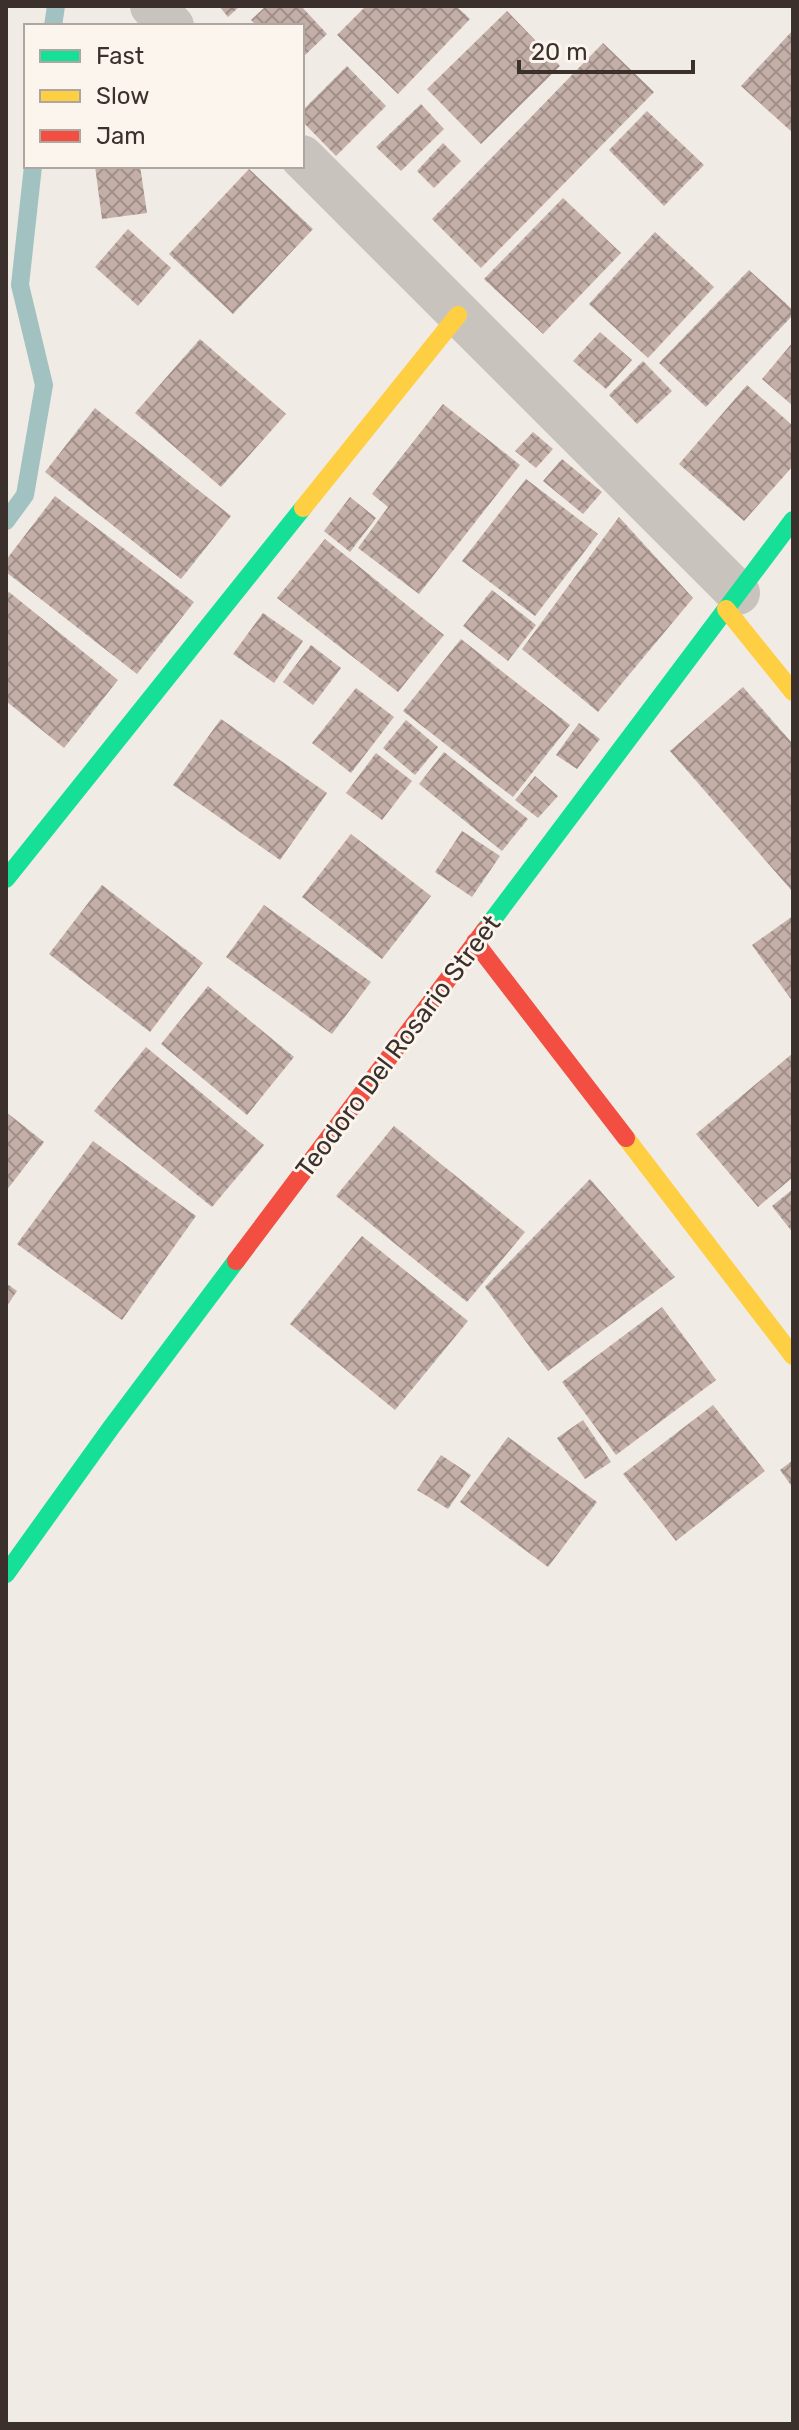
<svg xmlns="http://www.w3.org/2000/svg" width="799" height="2430" font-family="Rubik,sans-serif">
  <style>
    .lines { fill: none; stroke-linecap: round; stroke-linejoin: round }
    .stream { stroke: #a1c2c1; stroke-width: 18 }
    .building { fill: url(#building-cross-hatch) }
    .street { stroke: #c9c3be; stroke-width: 44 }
    .fast { stroke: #16e098; stroke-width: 18 }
    .slow { stroke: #ffcf43; stroke-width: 18 }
    .jam { stroke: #f24e42; stroke-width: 18 }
    .labels { text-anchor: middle; stroke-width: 6; stroke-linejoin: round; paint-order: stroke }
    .street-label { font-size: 26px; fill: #3b302b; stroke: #fbf5ee }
  </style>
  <defs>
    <pattern id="building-cross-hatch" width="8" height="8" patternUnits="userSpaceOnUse" patternTransform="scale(2)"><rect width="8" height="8" fill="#c3afa7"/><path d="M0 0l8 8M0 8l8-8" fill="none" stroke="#a08f88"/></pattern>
  </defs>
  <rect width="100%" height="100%" fill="#f0ebe5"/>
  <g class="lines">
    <path class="stream" d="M53 26 56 6
      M6 521 25 495 44 385 20 285 33 166"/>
  </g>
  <path class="building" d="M219 6H240L228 17Z
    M266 6H301L327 34 302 58V26H257L251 20Z
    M366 6H456L470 19 398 94 337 35Z
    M507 11 560 66 481 144 427 89Z
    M793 30V133L741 86Z
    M603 43 654 92 481 268 432 219Z
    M347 66 386 106 336 156 302 121V111Z
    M421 104 444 129 401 171 376 147Z
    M647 111 704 165 664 206 609 150Z
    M443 143 461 161 434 188 417 171Z
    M95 166H140L147 213 102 219Z
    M249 169 313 229 233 314 169 254Z
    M563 198 621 253 543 334 484 279Z
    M128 229 171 268 138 306 95 267Z
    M655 232 714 287 648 358 589 304Z
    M749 270 793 310V315L706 407 659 363Z
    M600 332 632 360 606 389 573 361Z
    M200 339 286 414 221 487 135 413Z
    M793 342V406L762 379Z
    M643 361 672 391 637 424 609 395Z
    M747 385 793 426V466L744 521 679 464Z
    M443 404 520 465 419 594 358 548 388 507 372 494Z
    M95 408 231 516 181 579 45 472Z
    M533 432 553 449 536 468 515 451Z
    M562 459 602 492 583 514 543 481Z
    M526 479 598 534 535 616 462 561Z
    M55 496 194 602 137 674 6 572V560Z
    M350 497 376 518 350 552 324 531Z
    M619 517 693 598 598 712 522 649Z
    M325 539 444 635 398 692 277 598Z
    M492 590 536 625 508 661 463 626Z
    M9 592 118 680 64 748 6 701V595Z
    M263 613 303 641 274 683 233 654Z
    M461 639 570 725 513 797 403 711Z
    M311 645 341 668 313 705 283 682Z
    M743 687 793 744V892L670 751Z
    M356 688 394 717 351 773 312 743Z
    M221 719 327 793 280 860 173 785Z
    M406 720 438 747 415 775 383 748Z
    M579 723 600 739 577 769 556 755Z
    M444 752 528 819 502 851 419 784Z
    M376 753 412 781 382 820 346 793Z
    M535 776 558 796 538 818 515 800Z
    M462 831 500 856 472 897 435 872Z
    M351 834 431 896 382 959 302 897Z
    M102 885 203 963 150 1032 49 954Z
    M264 905 371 982 332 1034 226 957Z
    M793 916V1002L752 945Z
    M208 986 294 1057 247 1115 161 1044Z
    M146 1047 264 1145 212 1207 94 1111Z
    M793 1053V1177L758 1207 696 1134Z
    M6 1112 44 1142 6 1191Z
    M394 1126 525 1232 467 1302 336 1196Z
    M93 1141 196 1216 122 1320 17 1244Z
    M590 1179 675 1277 548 1371 485 1287Z
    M793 1189V1233L772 1206Z
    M362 1236 468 1321 395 1410 290 1324Z
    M6 1283 17 1291 6 1307Z
    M662 1307 716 1380 616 1455 562 1382Z
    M713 1405 765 1471 676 1541 623 1474Z
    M583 1420 611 1462 585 1479 557 1438Z
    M508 1437 597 1502 548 1567 460 1502Z
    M441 1455 471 1475 448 1509 417 1490Z
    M793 1460V1488L780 1470Z"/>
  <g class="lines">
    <path class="street" d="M152 6 172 26
      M302 157 738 593"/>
    <path class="fast" d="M6 879 303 508
      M485 930 793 520
      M6 1574 110 1429 236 1261"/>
    <path class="slow" d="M303 508 458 315
      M726 609 793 692
      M626 1138 793 1356"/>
    <path class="jam" d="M475 942 626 1138
      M236 1261 485 930"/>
  </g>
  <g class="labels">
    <g class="street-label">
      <text transform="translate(398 1046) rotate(-53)" y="9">Teodoro Del Rosario Street</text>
    </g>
  </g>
  <rect width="799" height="2430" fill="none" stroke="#3b302b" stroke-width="16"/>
  <rect x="24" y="24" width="280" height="144" fill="#fbf5ee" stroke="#aea6a0" stroke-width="2"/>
  <rect x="40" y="50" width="40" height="12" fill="#16e098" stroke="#aea6a0" stroke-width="2"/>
  <text x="96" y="64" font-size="24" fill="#3b302b">Fast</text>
  <rect x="40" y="90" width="40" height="12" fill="#ffcf43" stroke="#aea6a0" stroke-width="2"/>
  <text x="96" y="104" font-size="24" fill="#3b302b">Slow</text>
  <rect x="40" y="130" width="40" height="12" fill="#f24e42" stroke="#aea6a0" stroke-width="2"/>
  <text x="96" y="144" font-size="24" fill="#3b302b">Jam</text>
  <path d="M519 60v12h174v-12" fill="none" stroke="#3b302b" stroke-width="4"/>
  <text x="531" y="60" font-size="24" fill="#3b302b" stroke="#fbf5ee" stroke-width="6" paint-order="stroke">20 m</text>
</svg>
